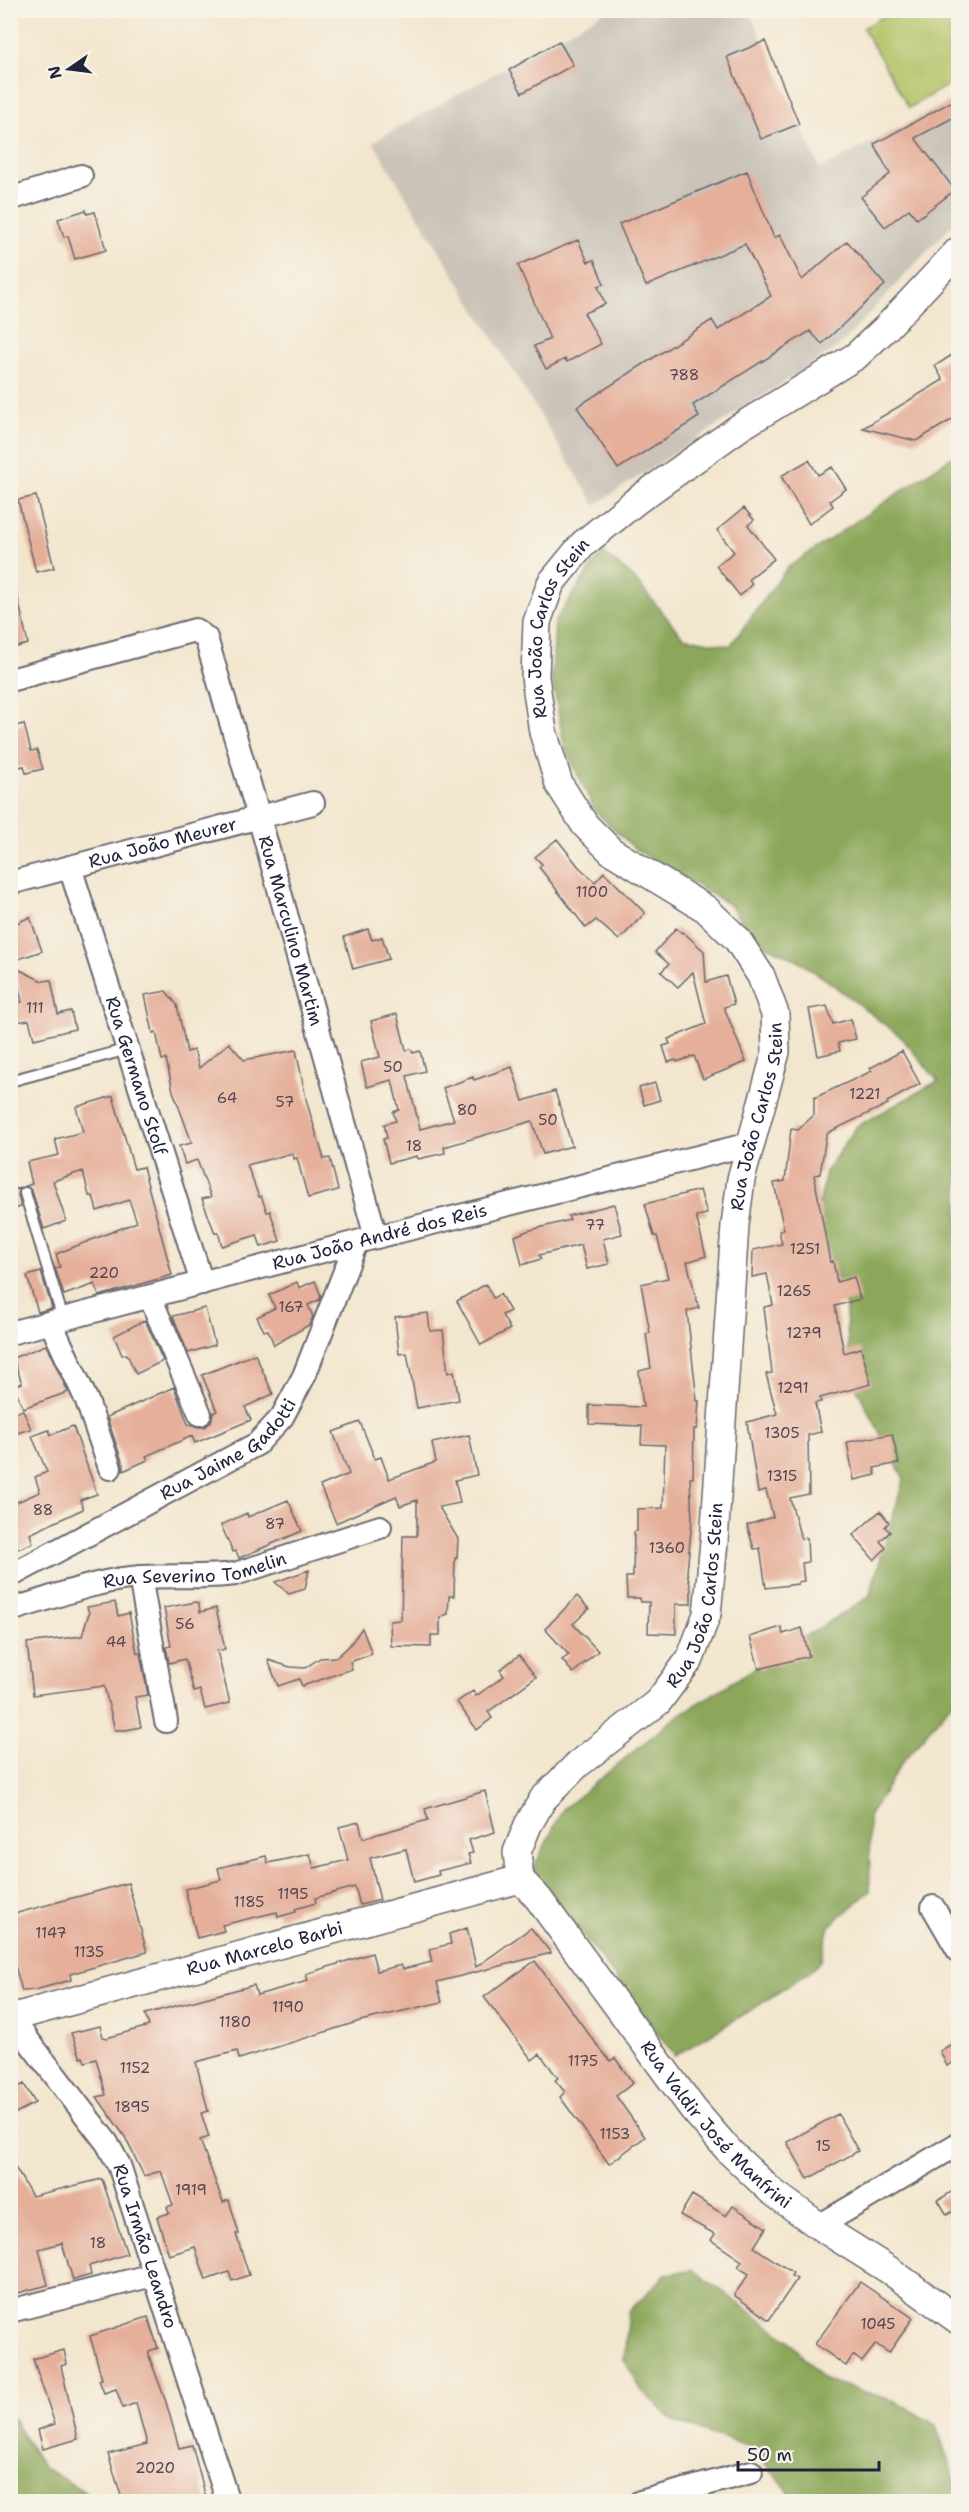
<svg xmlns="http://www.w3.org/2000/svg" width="969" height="2512" font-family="'Shantell Sans',sans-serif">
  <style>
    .industrial { fill: #cbc3b8 }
    .green { fill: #b1c164; stroke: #6a7250; stroke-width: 1.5 }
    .forest { fill: #8ca75a; stroke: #57644a; stroke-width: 1.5 }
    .building { fill: #e5af9a }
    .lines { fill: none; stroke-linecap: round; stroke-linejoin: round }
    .service-casing { stroke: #6b676e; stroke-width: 14 }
    .minor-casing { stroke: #6b676e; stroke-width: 26 }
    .tertiary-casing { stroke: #6b676e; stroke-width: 30 }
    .service { stroke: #fff; stroke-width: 10 }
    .minor { stroke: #fff; stroke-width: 22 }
    .tertiary { stroke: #fff; stroke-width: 27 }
    .labels { text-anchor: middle; stroke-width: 4.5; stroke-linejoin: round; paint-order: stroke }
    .number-label { font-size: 15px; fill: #534553 }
    .street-label { font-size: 18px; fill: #22223b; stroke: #f7f3e8 }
  </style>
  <rect width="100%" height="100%" fill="#f7f3e8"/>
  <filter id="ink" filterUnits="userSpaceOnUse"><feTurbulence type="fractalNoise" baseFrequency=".0167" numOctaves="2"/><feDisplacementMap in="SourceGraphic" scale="12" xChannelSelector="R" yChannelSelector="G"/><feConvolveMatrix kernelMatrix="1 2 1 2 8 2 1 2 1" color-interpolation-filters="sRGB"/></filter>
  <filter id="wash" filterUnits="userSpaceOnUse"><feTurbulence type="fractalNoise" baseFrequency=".008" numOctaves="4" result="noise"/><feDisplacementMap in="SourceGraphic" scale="24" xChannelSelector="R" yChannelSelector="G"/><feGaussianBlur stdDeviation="1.35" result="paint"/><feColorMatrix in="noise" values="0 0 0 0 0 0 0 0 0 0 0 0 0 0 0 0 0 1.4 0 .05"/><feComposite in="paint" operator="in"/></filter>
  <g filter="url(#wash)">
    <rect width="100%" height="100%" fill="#f3e6ce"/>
    <path class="industrial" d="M606 11H749L820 169 958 97V218L839 346 595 505 373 142Z"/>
    <path class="green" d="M894 10 958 11V79L909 108 863 28Z"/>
    <path class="forest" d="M958 453V1696L903 1761 869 1815 870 1891 829 1926 821 1960 809 1972 756 2007 675 2056 533 1869 563 1809 676 1717 869 1597 904 1479 850 1376 845 1296 815 1228 826 1171 857 1126 938 1081 901 1037 824 978 795 959 754 940 730 905 635 849 595 811 564 745 552 678 555 621 602 552 632 576 683 637 730 646 787 568Z
      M692 2269 790 2341 824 2380 895 2401 936 2425 958 2489V2501H797L751 2447 674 2422 642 2391 624 2360 629 2311 666 2275Z
      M10 2415 43 2467 100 2501H11Z"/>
    <g id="blocks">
      <path class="building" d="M559 41 573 65 522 93 509 70Z
        M765 41 799 124 761 139 727 57Z
        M958 98V115L915 138 955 190 917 219 909 209 885 227 861 197 890 174 874 144Z
        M747 171 774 238 780 235 802 280 847 241 885 285 822 344 810 331 693 405 699 417 618 469 577 407 712 320 718 330 771 296 745 244 646 286 619 224Z
        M86 210 87 214 95 212 106 250 75 259 68 236 64 237 58 219Z
        M578 240 588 262 594 260 604 284 598 286 605 304 584 313 601 344 567 362 565 359 546 369 534 346 550 339 518 265Z
        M958 351V416L916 441 863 428 943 380 935 366Z
        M809 460 818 475 832 467 846 489 830 501 833 506 809 524 781 476Z
        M36 496 54 568 36 572 18 500Z
        M744 508 754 520 748 525 774 559 749 579 752 584 740 596 716 566 734 552 717 530Z
        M17 594 28 644 13 648 10 636V595Z
        M24 724 31 751 37 750 43 769 26 773 24 766 10 769V727Z
        M557 839 579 867 595 882 604 872 645 913 619 940 596 920 586 928 539 867 542 864 535 857Z
        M30 917 42 951 10 962V926Z
        M676 928 682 933 683 932 704 951 706 982 726 976 734 1004 724 1007 746 1062 703 1079 694 1056 677 1062 676 1060 668 1062 663 1046 670 1044 668 1039 706 1024 693 972 678 987 661 972 669 964 655 952Z
        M368 929 372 940 382 937 389 959 353 969 344 937Z
        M14 967 42 981 51 980 58 1014 71 1011 75 1029 34 1039 29 1020 16 1022 11 1004 22 1002Z
        M166 991 177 1005 187 1052 194 1050 199 1068 229 1043 244 1060 296 1050 307 1103 324 1159 330 1158 338 1190 308 1198 297 1158 294 1159 293 1153 247 1165 259 1197 261 1196 267 1212 270 1211 280 1241 261 1247 257 1235 222 1246 218 1232 215 1233 202 1199 211 1197 197 1160 185 1164 179 1146 192 1143 173 1091 166 1059 162 1060 156 1032 153 1033 145 995Z
        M827 1006 833 1024 851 1019 856 1039 838 1043 840 1051 818 1056 809 1009Z
        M397 1014 406 1050 411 1049 413 1053 420 1051 425 1071 407 1076 420 1129 454 1120 443 1088 473 1077 474 1080 512 1067 523 1101 555 1091 572 1146 543 1154 532 1121 444 1147 445 1153 418 1159 417 1156 389 1163 383 1139 387 1138 384 1124 396 1121 393 1112 399 1110 392 1080 367 1087 361 1062 380 1057 371 1021Z
        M902 1051 920 1084 887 1102 888 1104 829 1132 826 1136 820 1174 814 1175 830 1262 833 1261 837 1282 854 1277 860 1299 835 1306 844 1353 861 1348 871 1384 820 1398 821 1402 815 1403 821 1432 808 1435 809 1494 790 1498 801 1539 807 1538 808 1562 802 1563 804 1581 798 1582V1584L766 1588 760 1548 754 1549 747 1525 773 1517 766 1490 758 1492 747 1422 777 1414 766 1374 772 1373 764 1307 773 1305 767 1274 752 1277 753 1250 782 1244 779 1231 784 1230 774 1183 785 1181 791 1129 798 1130 814 1115V1098L872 1071 870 1068Z
        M655 1083 660 1100 644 1105 639 1088Z
        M113 1096 134 1169 143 1167 172 1275 99 1296 95 1284 64 1295 55 1268 60 1267 56 1254 137 1222 129 1200 97 1211 93 1196H89L83 1171 53 1181 66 1221 44 1229 32 1191 26 1186 32 1184 27 1162 59 1155 55 1139 83 1132 76 1107Z
        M20 1188 18 1195 21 1207 10 1210V1191Z
        M700 1190 707 1214 696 1216 706 1256 687 1262 699 1308 687 1311 697 1401H699L697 1429H694L693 1478H690L692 1520 687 1572 691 1589V1604H676V1634L648 1633 649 1602H641L640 1598H627L626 1577H633L634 1532 637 1531V1509L663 1508 665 1445 641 1444 642 1426 589 1424V1405L643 1407 639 1371 651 1368 646 1334 650 1333 641 1284 668 1278 657 1236H654L645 1204Z
        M614 1204 622 1234 603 1239 609 1264 587 1269 581 1245 539 1255 541 1259 522 1265 515 1236 527 1231 570 1220 568 1216Z
        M41 1272 52 1308 38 1312 27 1276Z
        M315 1281 321 1296 319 1300 308 1305 313 1317 309 1325 274 1345 268 1330 264 1331 257 1317 275 1308 269 1295 297 1282 299 1288Z
        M486 1284 493 1298 500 1294 510 1311 502 1315 510 1329 481 1345 457 1301Z
        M205 1308 215 1345 188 1353 173 1316Z
        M428 1313 430 1331 443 1330 448 1373 454 1371 459 1400 417 1408 407 1353 399 1354 395 1317Z
        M145 1320 163 1361 136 1374 127 1354 122 1355 114 1336Z
        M46 1345 68 1392 23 1408 14 1386 22 1383 13 1358Z
        M255 1354 273 1394 245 1407 251 1420 195 1443 192 1436 146 1456 148 1460 123 1471V1464L107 1417 174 1387 188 1424 198 1427H205L211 1422 213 1413 217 1411 202 1375Z
        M23 1410 31 1429 10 1435V1415Z
        M360 1422 375 1459 381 1457 389 1479 436 1462 432 1443 469 1435 477 1475 455 1480 460 1503 439 1507 458 1539 457 1558H455L454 1596H449L448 1614 440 1617V1635H431V1647L391 1646 390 1621 401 1620 403 1536H417V1500L400 1506 396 1496 336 1523 320 1486 349 1474 333 1432Z
        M73 1426 97 1494 80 1500 83 1509 30 1534 33 1543 10 1552V1505L40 1492 35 1477 47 1472 32 1436 49 1430 51 1435Z
        M892 1434 899 1463 874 1468 876 1475 854 1480 847 1442Z
        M288 1500 302 1531 239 1558 236 1551 233 1552 221 1525 247 1513 248 1517Z
        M880 1511 889 1522 885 1527 890 1532 880 1541 886 1548 874 1560 853 1535Z
        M309 1570 305 1589 289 1594 275 1582Z
        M577 1596 589 1609 573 1624 598 1651 573 1673 562 1660 569 1655 545 1629Z
        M115 1602 118 1616 129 1613 137 1653H140L148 1695 135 1697 141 1727 126 1730H115L104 1686 33 1695 27 1643 82 1636 89 1613 87 1607Z
        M196 1602 199 1604 200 1612 216 1608 225 1649 217 1651 230 1703 205 1709 200 1690 194 1692 185 1659 169 1663 166 1647 171 1646 164 1608Z
        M781 1627 783 1634 802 1628 809 1656 759 1669 750 1637Z
        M362 1628 372 1654 350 1662 352 1669 302 1686 299 1679 278 1686 268 1660 290 1667 305 1668 320 1658 337 1657 349 1646Z
        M519 1655 536 1677 488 1712 492 1718 477 1730 457 1702 473 1691 476 1696 504 1676 500 1670Z
        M485 1791 495 1832 469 1840 473 1853 468 1854 471 1863 438 1871 439 1875 414 1882 406 1849 370 1858 380 1900 360 1905 355 1887 315 1898 316 1903 295 1909 296 1912 278 1917 277 1912 222 1925 224 1931 197 1938 185 1889 221 1880 218 1868 266 1856 268 1863 310 1854 314 1868 348 1860 339 1827 359 1822 363 1838 428 1820 425 1809Z
        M128 1883 147 1952 70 1974 71 1980 35 1990 22 1991 10 1948V1915Z
        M467 1928 476 1967 531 1928 551 1953 437 1982 442 2002 360 2021 239 2059 237 2051 196 2062 208 2111 201 2113 209 2137 200 2140 223 2202 229 2200 239 2234H236L249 2275 232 2281 229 2272 206 2280 195 2247 169 2255 157 2217 169 2213 167 2207 173 2205 161 2171 144 2176 125 2137 97 2097 106 2095 96 2059 85 2062 83 2057 81 2058 71 2033 100 2026 103 2037 106 2038 149 2026 145 2014 254 1985 257 1995 308 1981 306 1974 372 1953 377 1971 401 1965 403 1969 432 1962 429 1949 451 1944 449 1934Z
        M535 1961 591 2037 610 2061 615 2058 633 2083 616 2096 645 2137 609 2164 560 2097 565 2092 555 2080 558 2078 540 2054 532 2060 484 1997Z
        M958 2040V2060L947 2066 940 2051Z
        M24 2084 35 2103 10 2116V2091Z
        M838 2114 858 2151 808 2179 787 2142Z
        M10 2159 32 2196 102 2179 127 2254 89 2266 91 2275 73 2280 62 2243 39 2249 48 2285 10 2295Z
        M958 2188V2208L947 2215 938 2200Z
        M692 2195 726 2216 733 2206 766 2228 754 2247 793 2273 791 2276 797 2279 769 2320 734 2295 749 2274 738 2267 742 2261 711 2240 715 2234 680 2215Z
        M860 2282 913 2318 889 2353 876 2344 862 2362 853 2355 846 2366 815 2344Z
        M148 2317 158 2348 149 2351V2356L166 2402 179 2448 192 2445 207 2502H123L108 2454 147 2444 136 2403 123 2408 116 2389 104 2393 99 2380 102 2379 90 2336Z
        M64 2350 67 2364 61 2366 78 2439 43 2449 38 2430 55 2424 33 2359Z"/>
    </g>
  </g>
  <g filter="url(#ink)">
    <use href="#blocks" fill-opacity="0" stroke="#6b676e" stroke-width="1.5"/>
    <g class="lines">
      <defs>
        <path id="service" d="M10 1081 128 1049
          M25 1193 63 1319"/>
        <g id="minor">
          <path d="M10 199 81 176"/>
          <path id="s1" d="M10 680 195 630 206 638 259 817 376 1237"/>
          <path id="s2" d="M70 867 202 1283"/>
          <path id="s3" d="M10 883 313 803"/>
          <path d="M150 1297 200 1414"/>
          <path d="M51 1323 87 1401 110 1468"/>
          <path id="s4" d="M10 1333 376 1237 750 1144"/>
          <path id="s5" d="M10 1576 257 1444 282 1417 304 1376 356 1243"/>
          <path d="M140 1577 166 1721"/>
          <path id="s6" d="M10 1610C53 1598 98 1579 142 1577 173 1575 204 1578 235 1574L380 1527"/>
          <path d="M933 1907 958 1950"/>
          <path id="s7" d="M11 2018 107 2143 119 2165 228 2502"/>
          <path d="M819 2226 958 2144"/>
          <path d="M10 2311 153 2275"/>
          <path d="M640 2502 751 2472"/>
        </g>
        <g id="tertiary">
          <path id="s8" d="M520 1879 517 1852 528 1825 543 1799 578 1764 658 1702 690 1659 707 1614 714 1542 735 1225 741 1179 776 1052 775 1014 761 976 737 939 706 909 611 851 585 825 559 784 543 732 535 677 537 622 551 583 583 544 636 501 740 427 856 356 886 328 958 251"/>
          <path id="s9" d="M520 1879 538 1898 693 2109 730 2152 771 2191 819 2226 889 2270 958 2320"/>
          <path id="s10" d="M10 2018 520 1879"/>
        </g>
      </defs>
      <use href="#service" class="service-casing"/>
      <use href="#minor" class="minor-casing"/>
      <use href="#tertiary" class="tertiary-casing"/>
      <use href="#service" class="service"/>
      <use href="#minor" class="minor"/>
      <use href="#tertiary" class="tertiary"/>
    </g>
  </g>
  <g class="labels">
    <g class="number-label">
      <text x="684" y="380">788</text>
      <text x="592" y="897">1100</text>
      <text x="35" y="1013">111</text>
      <text x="393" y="1072">50</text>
      <text x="865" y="1099">1221</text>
      <text x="227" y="1103">64</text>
      <text x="285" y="1107">57</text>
      <text x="467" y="1115">80</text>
      <text x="548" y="1125">50</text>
      <text x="414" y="1151">18</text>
      <text x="595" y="1230">77</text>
      <text x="805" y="1254">1251</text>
      <text x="104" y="1278">220</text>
      <text x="794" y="1296">1265</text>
      <text x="291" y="1312">167</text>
      <text x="804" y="1338">1279</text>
      <text x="793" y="1393">1291</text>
      <text x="782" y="1438">1305</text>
      <text x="782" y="1481">1315</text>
      <text x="43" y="1515">88</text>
      <text x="275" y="1529">87</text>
      <text x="667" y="1553">1360</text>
      <text x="185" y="1629">56</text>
      <text x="116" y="1647">44</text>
      <text x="293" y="1899">1195</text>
      <text x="249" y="1907">1185</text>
      <text x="51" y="1938">1147</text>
      <text x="89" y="1957">1135</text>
      <text x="288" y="2012">1190</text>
      <text x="235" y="2027">1180</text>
      <text x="583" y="2066">1175</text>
      <text x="135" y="2073">1152</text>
      <text x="132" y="2112">1895</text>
      <text x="615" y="2139">1153</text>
      <text x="823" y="2151">15</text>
      <text x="191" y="2195">1919</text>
      <text x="98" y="2248">18</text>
      <text x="878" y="2329">1045</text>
      <text x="155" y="2473">2020</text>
    </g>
    <g class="street-label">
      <text dy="6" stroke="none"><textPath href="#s8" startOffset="1434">Rua João Carlos Stein</textPath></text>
      <text dy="6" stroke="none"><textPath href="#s3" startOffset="158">Rua João Meurer</textPath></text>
      <text dy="6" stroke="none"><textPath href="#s1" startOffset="510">Rua Marculino Martim</textPath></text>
      <text dy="6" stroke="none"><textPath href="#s2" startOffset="219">Rua Germano Stolf</textPath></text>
      <text dy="6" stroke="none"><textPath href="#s8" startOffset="840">Rua João Carlos Stein</textPath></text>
      <text dy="6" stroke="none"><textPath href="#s4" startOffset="382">Rua João André dos Reis</textPath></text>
      <text dy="6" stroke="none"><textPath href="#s5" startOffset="254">Rua Jaime Gadotti</textPath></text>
      <text dy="6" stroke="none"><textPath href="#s6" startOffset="190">Rua Severino Tomelin</textPath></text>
      <text dy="6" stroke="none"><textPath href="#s8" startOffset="354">Rua João Carlos Stein</textPath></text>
      <text dy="6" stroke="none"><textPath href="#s10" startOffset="264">Rua Marcelo Barbi</textPath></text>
      <text dy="6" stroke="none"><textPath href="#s9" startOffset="315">Rua Valdir José Manfrini</textPath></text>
      <text dy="6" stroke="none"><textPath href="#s7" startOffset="268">Rua Irmão Leandro</textPath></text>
    </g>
  </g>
  <rect width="969" height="2512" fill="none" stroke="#f7f3e8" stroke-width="36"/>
  <g transform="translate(69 69) rotate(256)" stroke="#f7f3e8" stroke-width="4.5" paint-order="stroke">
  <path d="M0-4.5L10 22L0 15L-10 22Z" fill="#22223b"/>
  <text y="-9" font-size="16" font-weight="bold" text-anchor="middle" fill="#22223b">N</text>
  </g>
  <path d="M738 2461v9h141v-9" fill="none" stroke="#22223b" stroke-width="3"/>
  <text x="747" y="2461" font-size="18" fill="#22223b" stroke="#f7f3e8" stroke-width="4.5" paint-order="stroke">50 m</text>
</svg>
